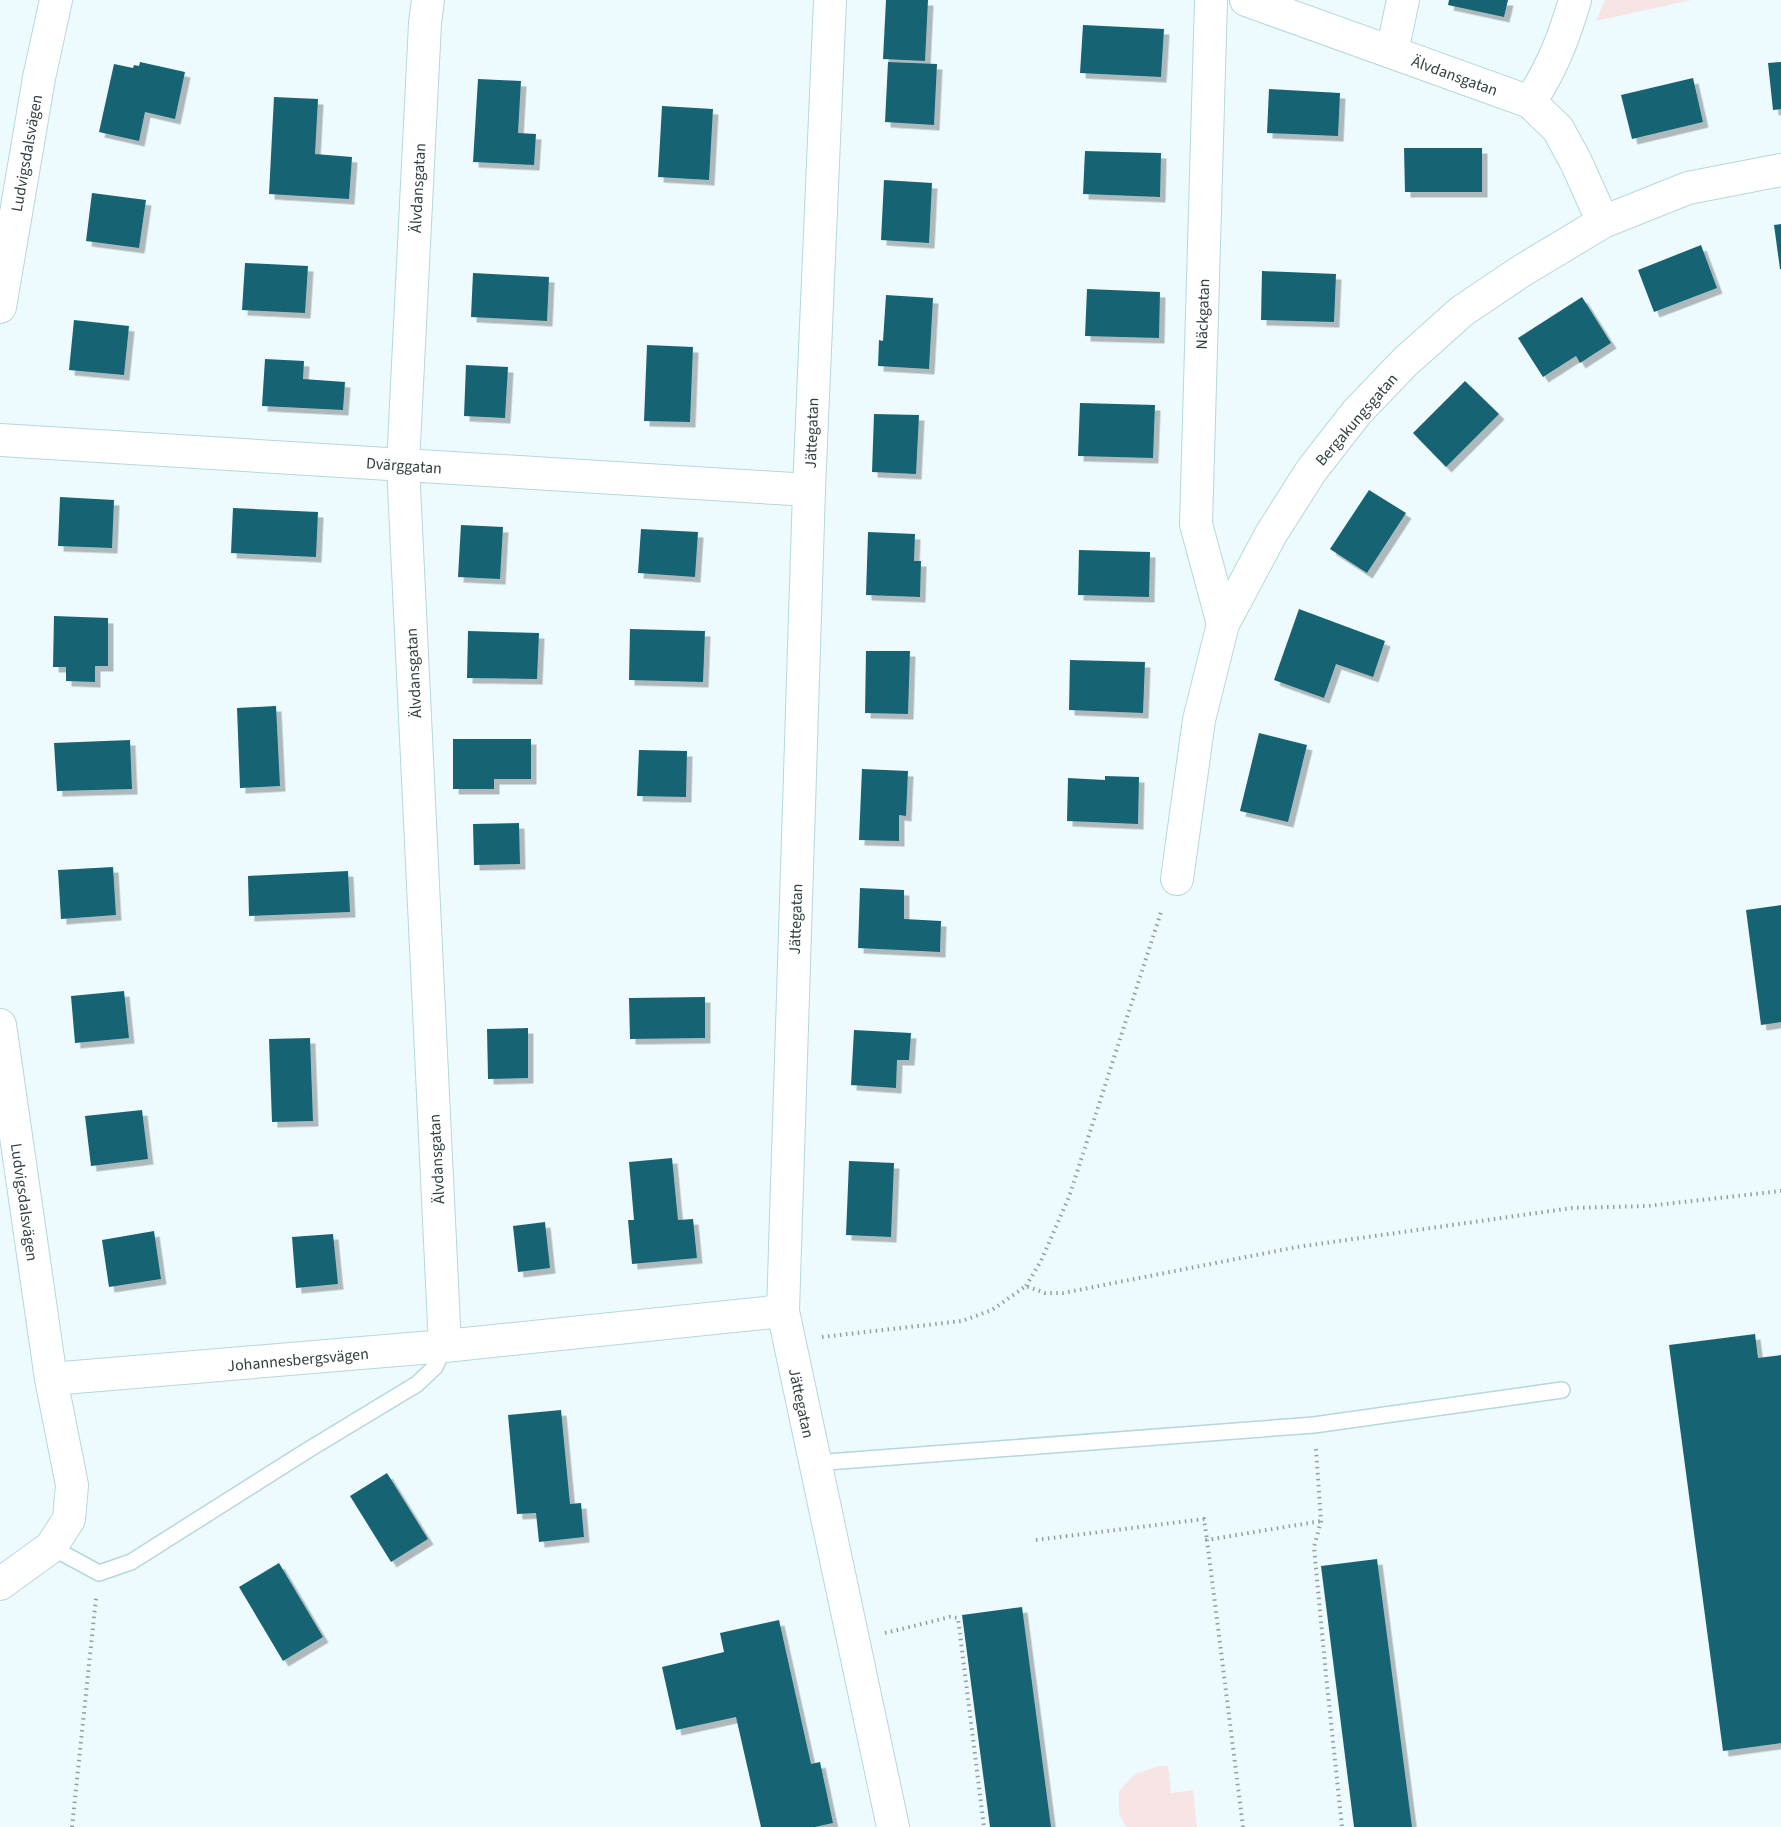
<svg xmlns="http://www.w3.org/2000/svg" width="1781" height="1827" font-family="'Source Sans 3',sans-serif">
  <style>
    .green { fill: #f6e5e4 }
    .building { fill: #176473; filter: url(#shadow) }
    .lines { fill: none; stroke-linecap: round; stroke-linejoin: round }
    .service-casing { stroke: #b5d7de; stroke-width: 18 }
    .minor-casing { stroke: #b5d7de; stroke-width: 34 }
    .path { stroke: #929fa2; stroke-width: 4; stroke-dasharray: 1.5 4.5; stroke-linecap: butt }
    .service { stroke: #fff; stroke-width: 15 }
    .minor { stroke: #fff; stroke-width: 32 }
    .labels { text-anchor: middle; stroke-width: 6; stroke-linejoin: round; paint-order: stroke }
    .street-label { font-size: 16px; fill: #313f42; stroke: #fff }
  </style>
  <defs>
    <filter id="shadow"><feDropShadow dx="5.5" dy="5.5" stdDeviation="0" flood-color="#0004"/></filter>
  </defs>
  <rect width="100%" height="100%" fill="#eefbfe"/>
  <path class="green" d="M1605 0H1692L1596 21Z
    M1159 1766H1168L1171 1793 1193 1790 1197 1827H1126L1119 1814V1791L1135 1774Z"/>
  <path class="building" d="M886 0H928L925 61 883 59Z
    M1449 0H1508L1504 17 1448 5Z
    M1083 25 1164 29 1161 77 1080 73Z
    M140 62 185 72 175 119 145 112 139 141 99 132 114 64 133 68 134 65 139 66Z
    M888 62 937 64 934 125 885 122Z
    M1781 62V109L1773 110 1768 63Z
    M1693 78 1703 122 1632 139 1621 95Z
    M478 79 521 81 518 133 536 134 534 165 473 162Z
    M1269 89 1340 93 1338 136 1267 133Z
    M274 97 318 99 315 154 352 157 349 199 269 194Z
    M662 106 713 109 709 180 658 177Z
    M1404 148H1482V192H1405Z
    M1085 151 1161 153 1160 197 1083 194Z
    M884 180 932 183 929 243 881 240Z
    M92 193 146 200 139 248 86 241Z
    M1781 224V269H1780L1774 225Z
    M1701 245 1717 288 1654 312 1638 270Z
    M245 263 308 266 305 313 242 310Z
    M1262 271 1336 274 1334 322 1261 320Z
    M473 273 549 277 547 321 471 317Z
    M1087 289 1160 292 1159 338 1085 336Z
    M886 295 933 298 929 369 878 366 879 340 883 341Z
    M1582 297 1611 343 1580 363 1576 356 1543 377 1518 338Z
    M74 320 129 326 124 375 69 370Z
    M647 345 693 347 690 422 644 421Z
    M265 359 304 361 303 379 345 382 343 410 262 406Z
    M466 365 508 367 505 418 464 416Z
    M1465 381 1499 414 1446 467 1413 433Z
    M1080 403 1155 405 1153 458 1078 456Z
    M874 414 919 415 916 474 872 472Z
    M1369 490 1406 513 1367 573 1330 549Z
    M60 497 114 500 112 548 58 546Z
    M233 508 318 512 316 557 231 553Z
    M461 525 503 527 500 579 458 577Z
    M641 529 698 532 695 577 638 573Z
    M868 532 915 534 914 561H921L920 597 866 595Z
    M1079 550 1150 552 1149 597 1078 595Z
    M1299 609 1385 641 1373 677 1336 664 1324 698 1274 680Z
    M54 616 108 618V666H95V682L66 681V667H53Z
    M630 629 705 631 703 682 629 680Z
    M468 631 539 633 537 679 467 678Z
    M866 651H910L908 714 865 713Z
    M1070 660 1145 662 1143 713 1069 710Z
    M276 706 280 786 240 788 237 708Z
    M1259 733 1307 745 1288 822 1240 811Z
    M453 739H531V779H494V789H453Z
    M130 740 132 789 57 791 54 743Z
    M639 750 687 751 686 797 637 796Z
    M862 769 908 771 906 816 899 815V841L859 840Z
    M1105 776 1139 777 1138 824 1067 821 1068 778 1105 780Z
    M519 823 520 864 474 865 473 824Z
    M113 867 116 915 61 919 58 870Z
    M348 871 350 912 249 916 248 876Z
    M860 888 904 890V919L941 921 940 952 858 948Z
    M1781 905V1022L1761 1025 1746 910Z
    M124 991 129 1038 75 1043 71 996Z
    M705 997V1038L630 1039 629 998Z
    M528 1028V1078L488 1079 487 1029Z
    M854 1030 911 1033 909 1060H897L896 1088 851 1085Z
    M310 1038 313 1121 272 1122 269 1039Z
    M142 1110 148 1159 91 1166 85 1116Z
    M672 1158 678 1220 693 1219 697 1258 632 1264 628 1220H634L629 1162Z
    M849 1161 894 1163 891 1237 846 1235Z
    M545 1222 550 1268 518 1272 513 1226Z
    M154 1231 161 1279 109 1287 102 1240Z
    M333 1234 338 1284 296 1288 292 1237Z
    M1755 1334 1758 1358 1781 1355V1743L1723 1751 1669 1345Z
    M561 1410 570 1504 581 1503 584 1537 539 1542 536 1513 517 1514 508 1415Z
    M387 1473 428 1539 391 1562 350 1496Z
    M1377 1559 1412 1827H1354L1321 1566Z
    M279 1563 323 1637 283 1661 239 1587Z
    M1022 1607 1051 1827H990L962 1615Z
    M779 1620 811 1764 820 1762 833 1823 815 1827H761L736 1717 676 1730 662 1667 724 1652 720 1633Z"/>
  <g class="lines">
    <defs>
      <path id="service" d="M814 1463 1314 1425 1562 1390
        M51 1547 99 1573 131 1562 308 1450 417 1384 435 1367 445 1346"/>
      <path id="minor" d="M428 0 425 23 403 465 445 1346
        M830 0 809 490 783 1311 893 1827
        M1211 0 1196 524 1223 624
        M1246 0 1530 102 1558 129 1576 162 1603 222
        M1392 52 1403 0
        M1530 102C1553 66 1563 40 1575 0
        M0 307 39 78 56 0
        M0 440 809 490
        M1177 879 1199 720 1223 624 1271 534 1311 471 1357 412 1405 362 1462 311 1523 270 1603 222 1688 188 1781 170
        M0 1025 51 1379
        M0 1584 51 1547 69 1519 72 1485 51 1379 445 1346 783 1311"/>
    </defs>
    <use href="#service" class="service-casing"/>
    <use href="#minor" class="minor-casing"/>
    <path class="path" d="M1026 1286 1041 1261 1069 1197 1162 909
      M822 1337 962 1321 992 1310 1026 1286 1045 1293H1063L1297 1247 1572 1208 1648 1206 1781 1191
      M1316 1449 1321 1521 1314 1547 1326 1675 1342 1827
      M1036 1540 1204 1519 1207 1540
      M885 1633 950 1617 958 1618 984 1827
      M72 1827 96 1598
      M1243 1827 1207 1540 1321 1521"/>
    <use href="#service" class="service"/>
    <use href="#minor" class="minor"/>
  </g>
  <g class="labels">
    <g class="street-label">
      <text transform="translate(1455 75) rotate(20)" y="6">Älvdansgatan</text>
      <text transform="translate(26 153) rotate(-80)" y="6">Ludvigsdalsvägen</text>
      <text transform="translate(417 188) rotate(-87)" y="6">Älvdansgatan</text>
      <text transform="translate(1202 314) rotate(-88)" y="6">Näckgatan</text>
      <text transform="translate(1356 419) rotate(-49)" y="6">Bergakungsgatan</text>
      <text transform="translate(811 433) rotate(-88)" y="6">Jättegatan</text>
      <text transform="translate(404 465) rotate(4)" y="6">Dvärggatan</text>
      <text transform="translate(413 673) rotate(-93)" y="6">Älvdansgatan</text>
      <text transform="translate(795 919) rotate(-88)" y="6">Jättegatan</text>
      <text transform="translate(436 1159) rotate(-93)" y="6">Älvdansgatan</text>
      <text transform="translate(25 1202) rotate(82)" y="6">Ludvigsdalsvägen</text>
      <text transform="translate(298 1359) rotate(-5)" y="6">Johannesbergsvägen</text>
      <text transform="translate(802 1403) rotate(78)" y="6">Jättegatan</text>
    </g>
  </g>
</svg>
